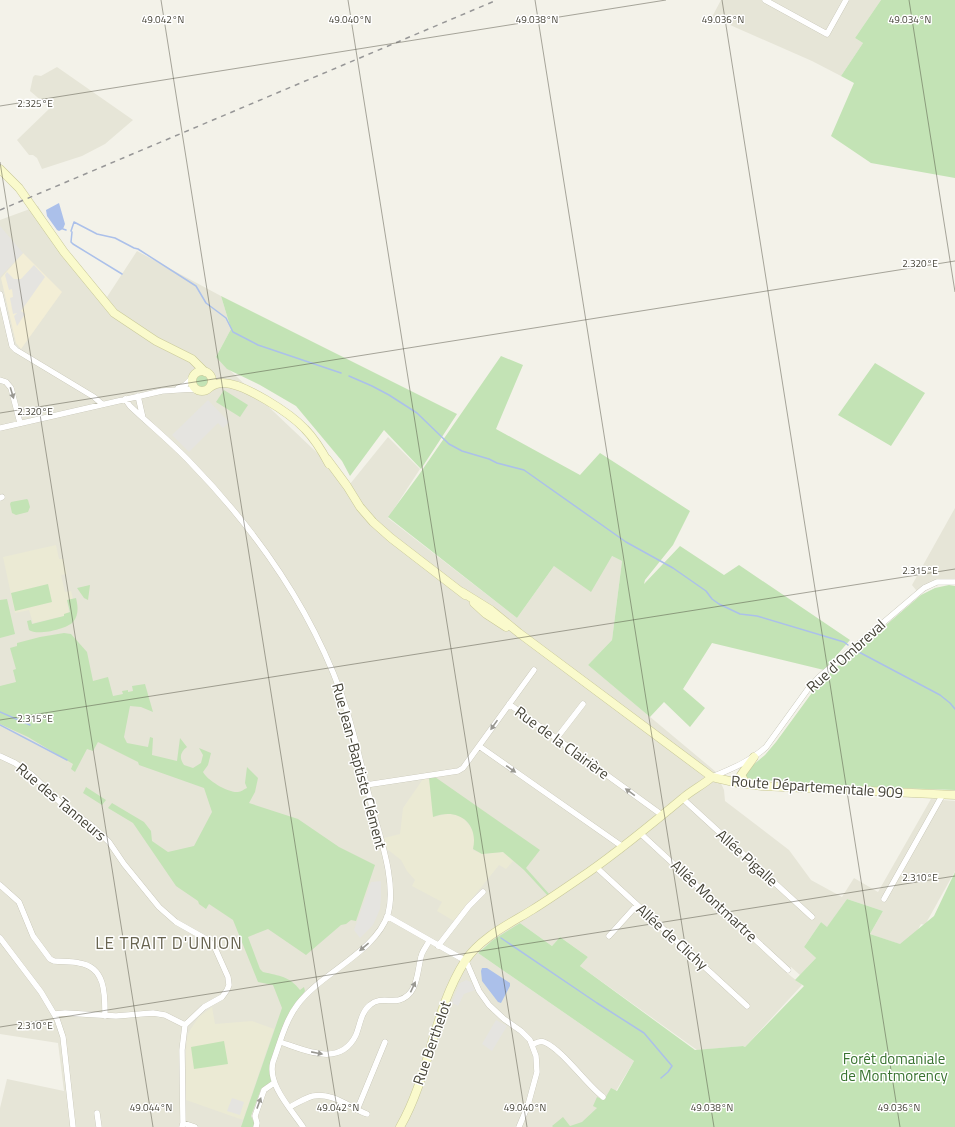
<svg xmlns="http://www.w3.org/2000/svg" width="955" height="1127" font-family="'Titillium Web',sans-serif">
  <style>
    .residential { fill: #e6e5d7 }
    .commercial { fill: #f3eed6 }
    .education { fill: #ebead4 }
    .green { fill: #c3e3b5 }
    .parking { fill: #e5e4e0 }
    .water { fill: #abc0ea }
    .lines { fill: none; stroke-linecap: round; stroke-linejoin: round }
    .stream { stroke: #abc0ea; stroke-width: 1.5 }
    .street-casing { stroke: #bebcac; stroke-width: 6 }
    .secondary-casing { stroke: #c8c898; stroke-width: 9 }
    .street { stroke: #fff; stroke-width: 5.5 }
    .secondary { stroke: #fafacc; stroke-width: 8 }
    .rail { stroke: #979797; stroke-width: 1.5; stroke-dasharray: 5 5; stroke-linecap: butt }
    .oneway { fill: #999892 }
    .ticks { fill: none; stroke: #464438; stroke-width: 1; stroke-opacity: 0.45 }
    .labels { text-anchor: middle; stroke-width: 3; stroke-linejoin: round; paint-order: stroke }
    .street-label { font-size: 15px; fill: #464438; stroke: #fff }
    .park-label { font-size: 15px; fill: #397330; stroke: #fff }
    .quarter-label { font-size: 17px; letter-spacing: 1px; fill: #686450; stroke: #fff }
    .ticks-label { font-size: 10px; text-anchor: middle; fill: #464438; stroke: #fff; stroke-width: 3; stroke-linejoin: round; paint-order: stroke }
  </style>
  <rect width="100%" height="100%" fill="#f3f2e9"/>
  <path class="residential" d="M721 0H881L855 38 863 43 841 76 812 61 712 17Z
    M57 67 133 120 105 144 82 156 42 169 37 158 33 155H29L17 140 50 108 30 91 33 77 35 75 41 76Z
    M38 206 61 244 107 297 137 251 221 296 231 329 216 357 350 484 388 437 420 469 388 518 517 618 554 566 612 556 622 561 612 640 588 665 716 772 724 790 725 801 789 850 811 880 842 897 854 878 878 892 931 799 955 801V871L925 925 921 924 908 947 870 934 883 911 847 899 827 928 821 922 804 947 816 958 800 975 791 967 787 971V973L802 985 745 1047 743 1046 697 1050 580 966 588 957 560 937 552 946 520 923 484 947 478 953 634 1061 594 1127H0V1108L7 1079 64 1091 58 1043 0 1034V220Z
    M955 508V584L938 585 931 587 920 595 912 585Z"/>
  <path class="commercial" d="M23 253 62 292 21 349 16 343 1 278Z"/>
  <path class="education" d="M56 545 59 559H63L67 574 61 575 65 592 71 591 73 599 67 601 69 613 64 614V616L33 623 29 610 15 613 3 557Z
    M429 778 434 817 449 813 461 816 470 826 473 832 475 840 473 850 482 854 503 852 513 861 506 869 499 865 454 921 437 911 442 902 412 886 415 880 407 871 401 860 387 849 384 838 400 834 403 808 423 779Z
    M212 1007 215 1024 252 1021 274 1029 243 1120 186 1100V1050L187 1038 190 1030 199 1017Z"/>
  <path class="green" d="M881 0H955V178L871 163 831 136 854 83 841 76 863 43 855 38Z
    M221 296 457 414 421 469 384 430 350 476 342 461 296 406 260 385 227 369 216 357 231 329Z
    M501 356 523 365 496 429 580 475 600 453 690 511 673 545 645 580 644 584 680 546 724 575 739 565 850 640 824 670 712 643 683 689 705 708 690 727 664 702 650 717 588 665 612 640 622 561 612 556 591 592 554 566 517 618 388 517 418 476Z
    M875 363 925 393 891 446 838 415Z
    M196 381a6 6 0 1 1 12 0a6 6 0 1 1-12 0Z
    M224 390 248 405 240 417 216 402Z
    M27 499 28 500 30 507 28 512 16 515 12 513 10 504 11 502Z
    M48 584 52 602 15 611 11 593Z
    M90 585 88 600 84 598 77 588Z
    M949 585 955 586V790L868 787 746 779V771L765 755 776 742 814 690 831 672 921 595 935 588Z
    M76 598C78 606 79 615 73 622 67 629 37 636 29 630L27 621 31 620 32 624 64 616V614L70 612 67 600Z
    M7 599 15 634 0 638V600Z
    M64 633 71 634 87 652 93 681 108 677 113 696 123 694 122 691 128 690V692L133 691 132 686 145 684 153 712 141 707 130 706 124 737 127 743 148 747 150 737 153 738 152 755 177 761 180 738 187 747C180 752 179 758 184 765L193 768 201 763 203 755 199 748 211 753 208 765 203 772C207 780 228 793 238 792 241 792 244 789 247 788L245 783 247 767 258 778 255 792 249 803 298 819 339 847 375 865 356 921 351 920 346 924 341 925 306 955 268 929 248 937 260 969 263 972C280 976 289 976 300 990L304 987 305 991 286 1020 269 1067 272 1081 261 1089 251 1116 255 1124 254 1127H241L282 1008 273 985 258 982 233 920 209 904 206 909 199 904 198 901 176 886 133 823 108 808 112 803 144 822 151 831 152 841 168 852 194 846 212 812 204 788 139 765 138 762 98 742 93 751 87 749 75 772 71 769 73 764 28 737 0 724V686L16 682 13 670 16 669 10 648 17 646V643L40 637Z
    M435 777 540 850 526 868 550 895 548 896 524 870 503 852 482 854 473 849C479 823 458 807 433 817L429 778Z
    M86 787 106 800 102 805 83 793Z
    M955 872V1127H553L552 1126 563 1117 570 1126 582 1122 597 1108 593 1106 597 1097 604 1100 611 1088 617 1091 634 1061 478 953 493 940 520 923 552 946 560 937 588 957 580 966 695 1050 743 1046 745 1047 804 986 795 980 816 958 804 947 821 922 827 927 847 899 883 911 870 934 900 944 934 916Z
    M224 1041 228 1064 194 1069 191 1047Z"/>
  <path class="parking" d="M0 226 23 253 0 277Z
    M34 265 45 277 21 311 25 314 17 326 14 316 17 313 13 314 10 298 13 297 12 289 9 290 5 275 7 272 14 279H21Z
    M208 400 229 422 223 428 218 423 189 452 172 435Z
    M381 881V898L380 909 377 916 373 925 360 938 354 930 371 882Z
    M466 980 471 982 475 990 464 994 458 1006 452 1003 455 995 460 983Z
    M496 1020 507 1026 492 1051 482 1044Z
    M232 1098 244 1102 240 1115 227 1111Z"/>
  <path class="water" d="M59 203 65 224 63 229 59 231 57 230 47 216 46 210Z
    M482 968H487L510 983V986L501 1003 498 1002 482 981 481 971Z"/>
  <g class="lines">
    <path class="stream" d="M63 229 66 230
      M71 231 74 222 97 234 115 238 134 248 138 249 196 286 206 303 226 318 233 332 258 345 341 373
      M72 232 71 242 73 244 122 274
      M349 376 372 386 389 395 417 413 449 444 462 451 489 459 497 463 524 470 626 542 673 568 706 591 712 599 719 604 740 614 757 616 844 642 848 645
      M857 651 940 695 950 703 955 709
      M0 712 30 725
      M0 725 67 760
      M501 938 597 1003 644 1033 672 1066 668 1072 661 1078"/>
    <defs>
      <path id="street" d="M765 0 827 34 846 0
        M0 294 12 346 16 350 94 397 102 404
        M0 380 6 382 11 388 20 423
        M178 388 185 385 193 377
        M138 396 143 418
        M125 399 130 406C150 425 171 442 190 462 255 529 309 605 341 693 354 729 361 766 371 803 379 835 397 882 388 914 376 952 321 973 298 1004 285 1021 280 1043 273 1062 267 1084 291 1109 303 1127
        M0 428 162 391 192 389 199 391
        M0 498 2 497
        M509 704 662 815
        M556 739 583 704
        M479 746 623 847
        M0 756 15 763 32 775 64 806 91 825 109 842 124 864 159 907 176 922 208 940 215 948 228 977 229 985 227 990 222 997 204 1007 185 1025
        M712 777C731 769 751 761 766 747L808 689 819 677 924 588 937 582H955
        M366 785 458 771 463 768 534 670
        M682 798 812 917
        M640 833 788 970
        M596 867 747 1006
        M0 885 19 902 33 936 50 959 54 961C62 962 71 961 79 963 106 967 105 995 105 1016
        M884 899 943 794
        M387 916 466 961 479 991 489 1005 504 1019 521 1031 530 1040 536 1056 537 1072 528 1105 519 1127
        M609 936 637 905
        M0 938 41 992 57 1019 63 1037 73 1127
        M438 946 469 906 483 892
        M55 1014 65 1013 116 1016 153 1013 165 1015 185 1025
        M280 1042C305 1050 340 1068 356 1035 360 1025 361 1012 370 1005 379 997 389 1002 399 1000 418 995 417 972 421 957 422 951 427 946 429 941
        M532 1045C536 1043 539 1040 544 1042 563 1050 585 1083 603 1097
        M290 1107C297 1103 305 1098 313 1096 332 1092 350 1108 367 1114
        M357 1110 385 1042
        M97 1113 99 1127
        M183 1123 195 1127
        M182 1127 183 1123 182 1050 185 1025
        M256 1127 257 1123 255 1116 264 1090 274 1083"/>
      <path id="secondary" d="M0 169 19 188 64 252 114 313 156 341 192 359 205 372
        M192 381a10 10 0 1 1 20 0a10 10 0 1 1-20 0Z
        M209 388C213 385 218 383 223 383 244 383 290 413 305 429 315 439 322 451 329 464
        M327 459 347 486 360 507 373 522 391 538 465 595
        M462 592 491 610 519 633 712 777 738 783 762 786 955 795
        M474 603 486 614 506 627
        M750 783 745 782 741 775 754 757
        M400 1127C430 1075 433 1011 465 961 480 938 509 924 532 910 548 900 564 889 580 878 616 854 649 826 683 798 692 790 703 785 712 777"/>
    </defs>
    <use href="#street" class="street-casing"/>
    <use href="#secondary" class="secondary-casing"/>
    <use href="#street" class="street"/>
    <use href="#secondary" class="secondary"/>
    <path class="rail" d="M0 210 497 0"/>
  </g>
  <defs><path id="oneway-solid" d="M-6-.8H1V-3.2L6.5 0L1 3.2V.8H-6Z"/></defs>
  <g class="oneway">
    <use href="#oneway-solid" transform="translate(12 393) rotate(73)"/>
    <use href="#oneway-solid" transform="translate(494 725) rotate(125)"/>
    <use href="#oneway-solid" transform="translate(511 769) rotate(35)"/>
    <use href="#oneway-solid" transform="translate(630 792) rotate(-144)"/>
    <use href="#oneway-solid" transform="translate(364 947) rotate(140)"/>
    <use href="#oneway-solid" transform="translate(413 987) rotate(-65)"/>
    <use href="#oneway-solid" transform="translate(317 1053) rotate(11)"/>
    <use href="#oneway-solid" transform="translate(259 1103) rotate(-70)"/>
  </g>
  <path class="ticks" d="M161 0 340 1127M348 0 527 1127M535 0 714 1127M722 0 900 1127M909 0 955 292M0 106 666 0M0 162 153 1127M0 413 955 261M0 720 955 569M0 1027 955 876"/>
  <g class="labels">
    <g class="street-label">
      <text transform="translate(846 656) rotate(-42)" y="5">Rue d'Ombreval</text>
      <text transform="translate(562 743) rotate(36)" y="5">Rue de la Clairière</text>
      <text transform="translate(359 766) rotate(75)" y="5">Rue Jean-Baptiste Clément</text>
      <text transform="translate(817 787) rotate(4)" y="5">Route Départementale 909</text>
      <text transform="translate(61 802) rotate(40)" y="5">Rue des Tanneurs</text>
      <text transform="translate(747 858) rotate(42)" y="5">Allée Pigalle</text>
      <text transform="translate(714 901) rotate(43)" y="5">Allée Montmartre</text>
      <text transform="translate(672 937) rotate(42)" y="5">Allée de Clichy</text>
      <text transform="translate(432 1043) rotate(-71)" y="5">Rue Berthelot</text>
    </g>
    <g class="park-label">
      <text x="894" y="1064">Forêt domaniale<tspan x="894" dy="17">de Montmorency</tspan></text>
    </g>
    <g class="quarter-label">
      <text x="169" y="949">LE TRAIT D'UNION</text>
    </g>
  </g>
  <g class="ticks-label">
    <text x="910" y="23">49.034°N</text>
    <text x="163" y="23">49.042°N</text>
    <text x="350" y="23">49.040°N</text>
    <text x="537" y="23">49.038°N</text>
    <text x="723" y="23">49.036°N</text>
    <text x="35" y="107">2.325°E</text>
    <text x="920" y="267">2.320°E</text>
    <text x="35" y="415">2.320°E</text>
    <text x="920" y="574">2.315°E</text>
    <text x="35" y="722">2.315°E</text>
    <text x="920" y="881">2.310°E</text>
    <text x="35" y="1029">2.310°E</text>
    <text x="151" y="1111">49.044°N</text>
    <text x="338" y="1111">49.042°N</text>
    <text x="525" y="1111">49.040°N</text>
    <text x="712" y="1111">49.038°N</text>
    <text x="899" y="1111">49.036°N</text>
  </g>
</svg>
